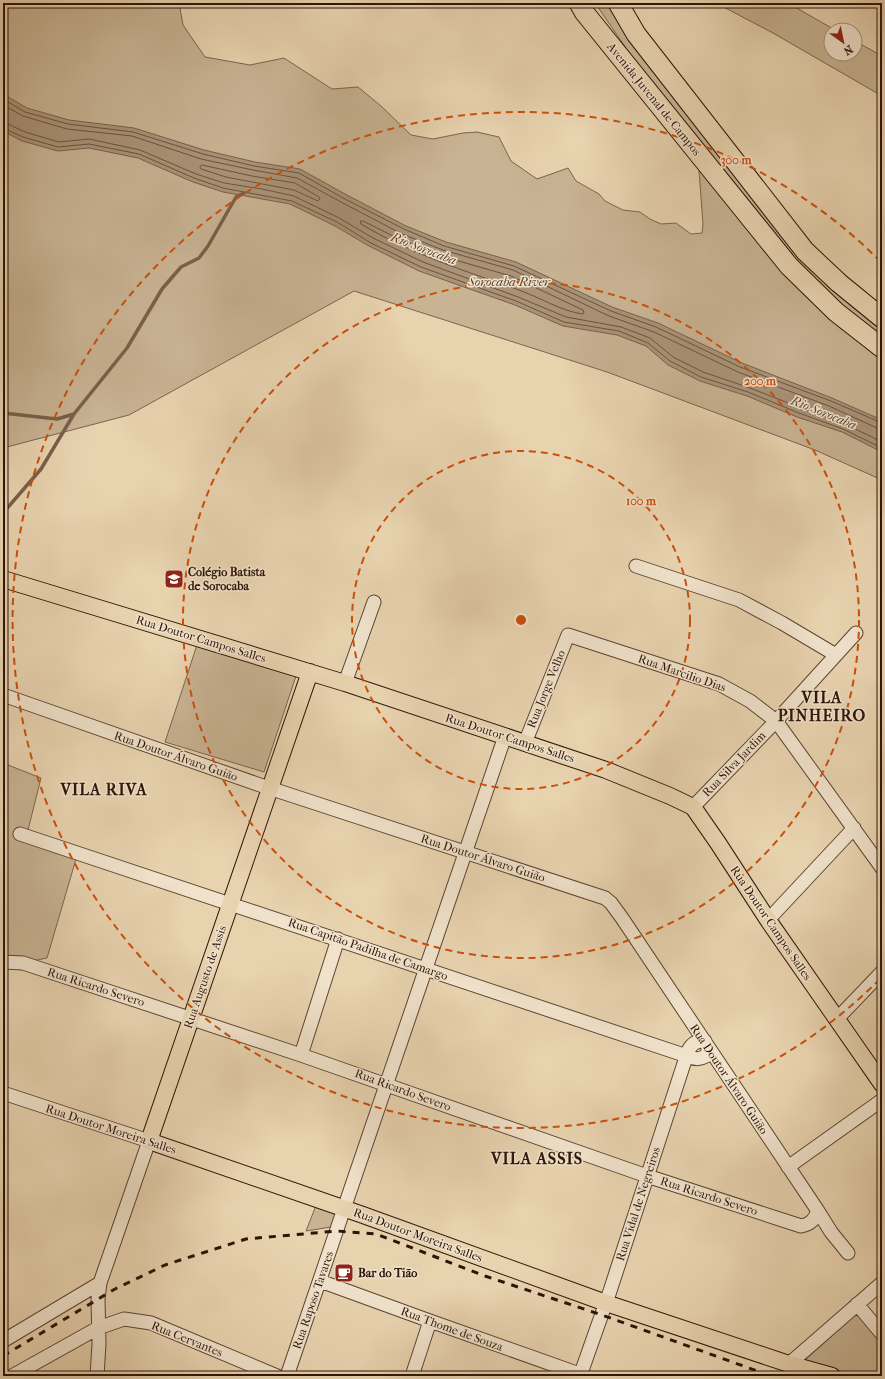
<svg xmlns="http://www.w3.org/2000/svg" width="885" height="1379" font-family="'IM FELL French Canon',serif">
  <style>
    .green { fill: #c8b393; stroke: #7b644e }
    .water { fill: #a99276; stroke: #78604a }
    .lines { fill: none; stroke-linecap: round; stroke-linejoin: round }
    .shore { stroke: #6c533f; stroke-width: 1 }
    .stream { stroke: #78604a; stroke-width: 3.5 }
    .minor-casing { stroke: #5c4432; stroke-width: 15 }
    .major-casing { stroke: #2e1408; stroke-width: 18 }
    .highway-casing { stroke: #2e1408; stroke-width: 21 }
    .minor { stroke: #f0e2cb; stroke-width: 13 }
    .major { stroke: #e8d3af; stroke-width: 16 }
    .highway { stroke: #e8d3af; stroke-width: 19 }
    .rail { stroke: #2e1408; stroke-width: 3; stroke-dasharray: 7 7; stroke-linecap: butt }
    .ring { fill: none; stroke: #cc4f0b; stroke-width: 2; stroke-dasharray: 7 5 }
    .labels { text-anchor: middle; stroke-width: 3; stroke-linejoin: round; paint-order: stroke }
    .street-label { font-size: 12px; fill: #2e1408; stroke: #f0e2cb }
    .poi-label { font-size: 12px; font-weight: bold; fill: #2e1408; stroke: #f0e2cb; text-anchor: start }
    .water-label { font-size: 13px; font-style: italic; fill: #5f4634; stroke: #f0e2cb }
    .district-label { font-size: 16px; font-weight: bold; letter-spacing: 1px; fill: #2e1408; stroke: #f0e2cb }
    .centre { fill: #cc4f0b; stroke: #f0e2cb; stroke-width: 2 }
    .ring-label { font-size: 12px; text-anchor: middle; font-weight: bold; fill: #cc4f0b; stroke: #f0e2cb; stroke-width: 3; stroke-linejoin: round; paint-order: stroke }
  </style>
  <rect width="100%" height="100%" fill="#e8d3af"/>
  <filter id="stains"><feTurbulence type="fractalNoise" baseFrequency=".005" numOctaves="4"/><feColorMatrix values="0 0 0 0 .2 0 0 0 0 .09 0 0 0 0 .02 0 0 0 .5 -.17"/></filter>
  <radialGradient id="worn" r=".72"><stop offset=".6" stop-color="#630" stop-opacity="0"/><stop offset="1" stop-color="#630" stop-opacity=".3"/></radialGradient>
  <path class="green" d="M3 3H179L183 25 205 57 250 65 284 58 332 89 358 87 381 106 411 135 433 139 463 133 477 132 499 137 511 161 537 179 568 168 576 181 599 194 605 201 623 210 640 212 650 219 661 224 676 223 691 234 702 233 703 224 699 171 701 170 882 355V480L815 450 607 372 354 291 129 415 3 448Z
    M595 3H608L620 26 642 55 882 326V339L800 269 637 64Z
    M716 3H788L835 30H831V54H855V41L882 56V96L773 33Z
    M197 645 296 676 264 772 165 742Z
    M3 763 41 778 26 838 76 859 47 958 23 963 3 958Z
    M317 1203 337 1213 331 1227 306 1231Z
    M857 1313 882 1342V1376H857L805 1360Z"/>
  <path class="water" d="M3 94 27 108 69 120 134 128 204 150 255 162 300 169 345 194 406 226 446 242 516 262 612 307 658 323 742 363 832 398 882 420V452L842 432 797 417 747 396 700 381 668 365 646 346 617 335 563 326 515 305 419 271 369 246 335 226 290 204 223 192 193 182 138 158 89 148 58 151 22 141 3 131Z"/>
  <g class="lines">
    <path class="shore" d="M3 99 25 112 68 124 133 132 203 154 254 166 299 173 343 198 404 229 444 246 514 266 611 311 656 327 740 367 831 401 882 423
      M3 105 23 116 67 129 132 136 201 159 253 170 297 178 341 202 402 234 443 250 513 270 609 316 654 332 738 372 829 406 877 428H882
      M3 123 8 124 25 132 59 142 89 139 140 150 196 174 224 183 262 189 294 196 339 218 373 238 423 262 518 297 566 317 621 327 650 338 673 357 703 372 750 388 801 408 845 424 882 442
      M3 128 23 137 58 147 89 144 139 154 194 178 223 188 292 201 337 222 371 243 421 267 516 301 564 322 619 331 648 343 670 361 701 377 748 392 799 413 843 429 882 448
      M202 165 252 176 295 183 319 197 320 199 318 201 294 190 226 177 201 169 200 167Z
      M361 221H363L399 239 441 256 511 276 583 310 584 313 582 314C559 310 541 298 519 290 465 271 411 254 361 224Z"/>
    <path class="stream" d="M3 413 57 419 74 414
      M3 513 41 469 74 414 127 348 162 289 181 267 199 258 208 246 236 197 244 193"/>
    <defs>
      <path id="minor" d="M636 566 739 600 782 623 836 655
        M345 683 374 602
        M3 695 263 786 605 898 611 903 622 918 818 1211C814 1220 811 1224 801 1226L647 1176 301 1055 23 963 3 962
        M525 743 568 635 719 684 750 701 776 721 882 868
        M693 807 776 721 856 633
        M20 834 687 1056C694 1059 699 1060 706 1056L709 1048
        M768 920 854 828
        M837 1019 882 972
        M301 1055 338 939
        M3 1093 149 1141 100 1283 98 1299 99 1344 97 1376
        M788 1167 882 1100
        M818 1211 831 1232 848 1253
        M320 1281 430 1321 585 1376
        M857 1304 882 1334
        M3 1341 100 1283
        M789 1364 882 1283
        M12 1376 98 1328 124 1319 151 1323 277 1376
        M287 1376 505 736
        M412 1376 430 1321
        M580 1376 610 1291 688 1051C692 1043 696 1041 705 1041"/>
      <path id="major" d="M3 579 345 683 606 770 670 796 693 807 718 843 768 920 882 1084
        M310 672 149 1141 363 1215 606 1303 789 1364 832 1376"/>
      <path id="highway" d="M579 3 584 12 789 266 836 312 882 348
        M618 3 636 34 805 251 839 283 882 318"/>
    </defs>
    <use href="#minor" class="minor-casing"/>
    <use href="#major" class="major-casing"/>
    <use href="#highway" class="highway-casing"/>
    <use href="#minor" class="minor"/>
    <use href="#major" class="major"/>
    <use href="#highway" class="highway"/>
    <path class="rail" d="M3 1356 115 1289 165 1265 246 1239 337 1231 376 1234 485 1276 602 1315 771 1376"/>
  </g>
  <g class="ring">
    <circle cx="521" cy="620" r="169"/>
    <circle cx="521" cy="620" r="338"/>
    <path d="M880 979A508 508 0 1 1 880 261"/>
  </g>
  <defs>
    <symbol id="school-square" viewBox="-11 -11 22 22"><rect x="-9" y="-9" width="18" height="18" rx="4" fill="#8f2418" stroke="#f0e2cb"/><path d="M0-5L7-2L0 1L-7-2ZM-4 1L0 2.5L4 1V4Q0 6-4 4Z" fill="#fff"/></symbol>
    <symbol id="cafe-square" viewBox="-11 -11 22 22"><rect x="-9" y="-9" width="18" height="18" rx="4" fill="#8f2418" stroke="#f0e2cb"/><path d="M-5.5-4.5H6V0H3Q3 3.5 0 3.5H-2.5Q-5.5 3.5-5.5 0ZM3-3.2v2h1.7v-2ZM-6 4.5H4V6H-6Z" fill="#fff"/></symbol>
  </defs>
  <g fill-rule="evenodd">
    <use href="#school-square" x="163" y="568" width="22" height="22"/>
    <use href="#cafe-square" x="333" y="1262" width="22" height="22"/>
  </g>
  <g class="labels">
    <g class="street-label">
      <text transform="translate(654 99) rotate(51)" y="4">Avenida Juvenal de Campos</text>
      <text transform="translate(201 639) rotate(17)" y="4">Rua Doutor Campos Salles</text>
      <text transform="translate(682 673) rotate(19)" y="4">Rua Marcilio Dias</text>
      <text transform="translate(546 689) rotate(-68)" y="4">Rua Jorge Velho</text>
      <text transform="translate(510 738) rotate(18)" y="4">Rua Doutor Campos Salles</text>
      <text transform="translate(176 756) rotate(19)" y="4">Rua Doutor Álvaro Guião</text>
      <text transform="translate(734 764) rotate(-46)" y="4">Rua Silva Jardim</text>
      <text transform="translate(483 858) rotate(18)" y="4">Rua Doutor Álvaro Guião</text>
      <text transform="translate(771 923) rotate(56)" y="4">Rua Doutor Campos Salles</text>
      <text transform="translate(368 949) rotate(19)" y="4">Rua Capitão Padilha de Camargo</text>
      <text transform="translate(205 977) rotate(-71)" y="4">Rua Augusto de Assis</text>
      <text transform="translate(96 987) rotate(18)" y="4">Rua Ricardo Severo</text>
      <text transform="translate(729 1079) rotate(56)" y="4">Rua Doutor Álvaro Guião</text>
      <text transform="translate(403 1090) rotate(20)" y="4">Rua Ricardo Severo</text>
      <text transform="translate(111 1129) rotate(18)" y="4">Rua Doutor Moreira Salles</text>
      <text transform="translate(709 1196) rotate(18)" y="4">Rua Ricardo Severo</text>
      <text transform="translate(638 1204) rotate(-72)" y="4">Rua Vidal de Negreiros</text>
      <text transform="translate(418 1235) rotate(20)" y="4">Rua Doutor Moreira Salles</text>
      <text transform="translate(313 1300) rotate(-71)" y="4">Rua Raposo Tavares</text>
      <text transform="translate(452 1329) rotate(20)" y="4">Rua Thome de Souza</text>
      <text transform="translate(187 1339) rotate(22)" y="4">Rua Cervantes</text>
    </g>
    <g class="poi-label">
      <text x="188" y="576">Colégio Batista<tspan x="188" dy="14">de Sorocaba</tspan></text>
      <text x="358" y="1277">Bar do Tião</text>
    </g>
    <g class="water-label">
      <text transform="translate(424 248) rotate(21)" y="5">Rio Sorocaba</text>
      <text x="509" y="286">Sorocaba River</text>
      <text transform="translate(824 412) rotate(22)" y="5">Rio Sorocaba</text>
    </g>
    <g class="district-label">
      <text x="822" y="703">VILA<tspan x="822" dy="18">PINHEIRO</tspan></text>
      <text x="104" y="795">VILA RIVA</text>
      <text x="537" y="1164">VILA ASSIS</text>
    </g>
  </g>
  <circle cx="521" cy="620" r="6" class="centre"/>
  <g class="ring-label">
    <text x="736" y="164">300 m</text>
    <text x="760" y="385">200 m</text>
    <text x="641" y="505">100 m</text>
  </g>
  <rect width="885" height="1379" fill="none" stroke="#e8d3af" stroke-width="16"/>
  <rect x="4" y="4" width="877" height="1371" fill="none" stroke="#2e1408" stroke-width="2"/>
  <rect x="8" y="8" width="869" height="1363" fill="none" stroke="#2e1408"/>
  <g transform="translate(843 42) rotate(147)"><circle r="19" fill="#f0e2cb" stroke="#a2907d"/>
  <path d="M0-3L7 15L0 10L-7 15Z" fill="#8f2418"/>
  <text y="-6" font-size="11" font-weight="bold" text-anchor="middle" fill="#2e1408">N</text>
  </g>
  <rect width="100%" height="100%" filter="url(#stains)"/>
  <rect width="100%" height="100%" fill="url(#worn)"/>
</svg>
